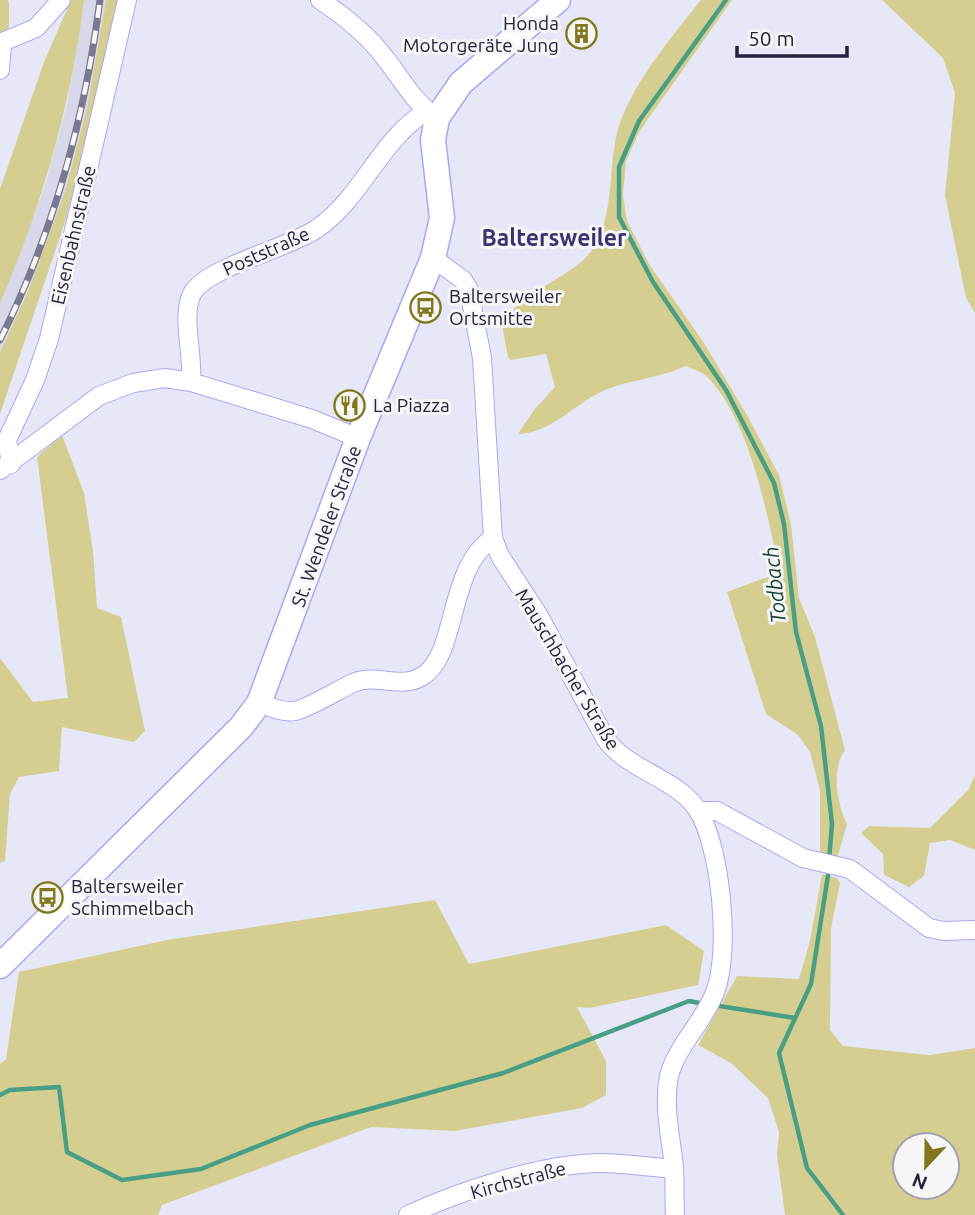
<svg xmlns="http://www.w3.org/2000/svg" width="975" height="1215" font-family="Ubuntu,sans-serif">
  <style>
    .built { fill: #d7d8ea }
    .green { fill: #d4cf91; fill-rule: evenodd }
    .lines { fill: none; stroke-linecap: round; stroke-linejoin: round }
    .stream { stroke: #4a9e84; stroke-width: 4.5 }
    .street-casing { stroke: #a8a8f2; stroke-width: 20 }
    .secondary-casing { stroke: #a8a8f2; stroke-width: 27 }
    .street { stroke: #fff; stroke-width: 18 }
    .secondary { stroke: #fff; stroke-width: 24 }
    .rail-casing { stroke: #797990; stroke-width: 7 }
    .rail { stroke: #f6f6f6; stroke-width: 4.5; stroke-dasharray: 13; stroke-linecap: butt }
    .labels { text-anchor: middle; stroke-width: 6; stroke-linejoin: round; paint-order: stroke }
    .poi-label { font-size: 19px; fill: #23223f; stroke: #f6f6f6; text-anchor: start }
    .street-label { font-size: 19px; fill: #23223f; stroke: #f6f6f6 }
    .water-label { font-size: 21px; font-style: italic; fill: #124531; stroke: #f6f6f6 }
    .quarter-label { font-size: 23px; font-weight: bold; fill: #383372; stroke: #f6f6f6 }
  </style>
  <rect width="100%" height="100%" fill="#e7e8f7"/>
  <path class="built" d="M84 0H106L87 108 65 192 45 250 0 352V303L45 186 67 104Z"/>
  <path class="green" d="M0 0H8L9 4V28L0 34Z
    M71 0H84C71 105 42 206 0 303V189L44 62Z
    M106 0H117L120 7 66 219 0 414V352L28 291 65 192 87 108Z
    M701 0H732L639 132 626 161 623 195 627 221 649 264 704 343 748 417 779 475 791 524 799 598 815 637 845 750C831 769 837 804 847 824L837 859H820V790L810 752 798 735 766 714 727 592 773 575 778 566C767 511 748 415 705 375 700 371 692 369 686 366 658 379 625 380 601 392 573 405 551 433 518 434L534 410 555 387 546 354 511 360 508 357 502 325C518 292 574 277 592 250 618 212 605 156 623 115 641 73 673 35 701 0Z
    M882 0H975V313L966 298 945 195 955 93 943 58Z
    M62 435 84 493 93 551 97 608 121 617 145 731 134 742 62 727 59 771 19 777 10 794 5 861 0 863V658L33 702 68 698 37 457Z
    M975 775V850L950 840 930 843 924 876 909 887 884 875 883 854 861 833 869 826 930 828 969 789Z
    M822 874 837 878 840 883 831 929 830 1030 843 1046 930 1055 975 1048V1215H785L777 1155 779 1132 768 1098 731 1063 698 1045 737 976 799 979 810 941ZM905 1145H947V1187H905Z
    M435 900 469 964 666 925 704 951 698 985 590 1008 577 1007 606 1061V1095L582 1108 455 1131 371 1127 162 1205 158 1215H0V1064L6 1059 19 972 167 940Z"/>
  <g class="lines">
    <path class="stream" d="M726 0 639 121 619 167V217L653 282 726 390 774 483 784 524 796 632 821 726 832 824 829 860
      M829 869 811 984 779 1053 807 1168 843 1215
      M713 1005 795 1018
      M0 1095 10 1090 59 1087 67 1152 122 1180 201 1169 310 1125 503 1073 689 1001 705 1004"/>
    <defs>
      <path id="street" d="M320 0C344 16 368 35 385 58 402 79 412 100 434 116
        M0 43 36 28 61 0
        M0 70 2 43
        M433 258 463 280 469 290 482 358 493 538 500 556 539 616 605 738C628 771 675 777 697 809 721 845 731 952 715 992 704 1022 677 1045 669 1076 663 1106 671 1138 674 1167 675 1183 674 1199 675 1215
        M191 382C194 357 180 313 193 292 209 267 285 249 315 230 363 198 379 140 427 111
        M11 464 7 440 35 380 49 339 127 0
        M0 470 99 396 133 383 165 378 191 382 312 419 358 438
        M259 703C270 707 283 713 295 711 307 709 340 689 353 683 375 673 400 689 421 677 459 656 446 569 493 538
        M698 811H717L803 858 850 869 929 928 944 931 975 930
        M408 1215C460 1191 541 1164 599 1163 624 1163 649 1167 674 1169"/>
      <path id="secondary" d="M0 966 241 727 259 703 358 438 433 258 442 218 433 140 437 118 461 83 558 0"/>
    </defs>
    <use href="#street" class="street-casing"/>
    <use href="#secondary" class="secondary-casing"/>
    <use href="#street" class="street"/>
    <use href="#secondary" class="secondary"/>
    <defs>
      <path id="rail" d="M0 340C53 234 85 117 100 0"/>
    </defs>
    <use href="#rail" class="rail-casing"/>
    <use href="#rail" class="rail"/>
  </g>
  <defs>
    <symbol id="building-ring" viewBox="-11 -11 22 22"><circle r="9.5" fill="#f6f6f6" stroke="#81781d" stroke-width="1.5"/><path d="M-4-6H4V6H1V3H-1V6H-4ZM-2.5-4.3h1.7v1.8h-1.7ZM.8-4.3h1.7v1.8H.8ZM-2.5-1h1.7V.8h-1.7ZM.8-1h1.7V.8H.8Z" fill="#81781d"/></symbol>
    <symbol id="bus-ring" viewBox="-11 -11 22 22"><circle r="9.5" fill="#f6f6f6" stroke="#81781d" stroke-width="1.5"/><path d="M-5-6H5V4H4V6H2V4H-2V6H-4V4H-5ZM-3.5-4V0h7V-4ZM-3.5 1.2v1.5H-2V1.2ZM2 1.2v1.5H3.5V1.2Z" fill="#81781d"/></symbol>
    <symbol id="restaurant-ring" viewBox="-11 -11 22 22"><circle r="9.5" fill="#f6f6f6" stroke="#81781d" stroke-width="1.5"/><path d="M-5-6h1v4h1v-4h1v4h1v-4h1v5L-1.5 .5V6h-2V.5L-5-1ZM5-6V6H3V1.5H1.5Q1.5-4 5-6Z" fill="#81781d"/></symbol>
  </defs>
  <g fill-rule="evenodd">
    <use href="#building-ring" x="564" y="16" width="35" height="35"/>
    <use href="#bus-ring" x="408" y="290" width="35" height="35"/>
    <use href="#restaurant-ring" x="332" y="388" width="35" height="35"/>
    <use href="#bus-ring" x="30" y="880" width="35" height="35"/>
  </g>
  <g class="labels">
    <g class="poi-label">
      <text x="559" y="30" text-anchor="end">Honda<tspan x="559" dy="22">Motorgeräte Jung</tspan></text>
      <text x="449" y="303">Baltersweiler<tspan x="449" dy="22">Ortsmitte</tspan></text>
      <text x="373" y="412">La Piazza</text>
      <text x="71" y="893">Baltersweiler<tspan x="71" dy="22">Schimmelbach</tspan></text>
    </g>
    <g class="street-label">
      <text transform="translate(73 235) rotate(-77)" y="7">Eisenbahnstraße</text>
      <text transform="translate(266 251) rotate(-24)" y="7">Poststraße</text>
      <text transform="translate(326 526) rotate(-70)" y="7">St. Wendeler Straße</text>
      <text transform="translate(568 669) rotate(59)" y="7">Mauschbacher Straße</text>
      <text transform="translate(518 1180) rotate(-15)" y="7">Kirchstraße</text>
    </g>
    <g class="water-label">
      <text transform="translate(775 585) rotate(-96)" y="7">Todbach</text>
    </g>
    <g class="quarter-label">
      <text x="554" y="246">Baltersweiler</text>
    </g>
  </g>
  <g transform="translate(926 1166) rotate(202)"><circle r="33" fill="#f6f6f6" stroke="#a2a1ad" stroke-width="2"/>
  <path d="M0-5L12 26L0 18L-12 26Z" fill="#81781d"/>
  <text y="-10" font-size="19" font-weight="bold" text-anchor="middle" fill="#23223f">N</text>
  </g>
  <path d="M737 46v10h110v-10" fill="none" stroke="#23223f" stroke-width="3.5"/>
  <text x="748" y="46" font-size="21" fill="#23223f" stroke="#f6f6f6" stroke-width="5" paint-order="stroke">50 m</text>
</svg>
